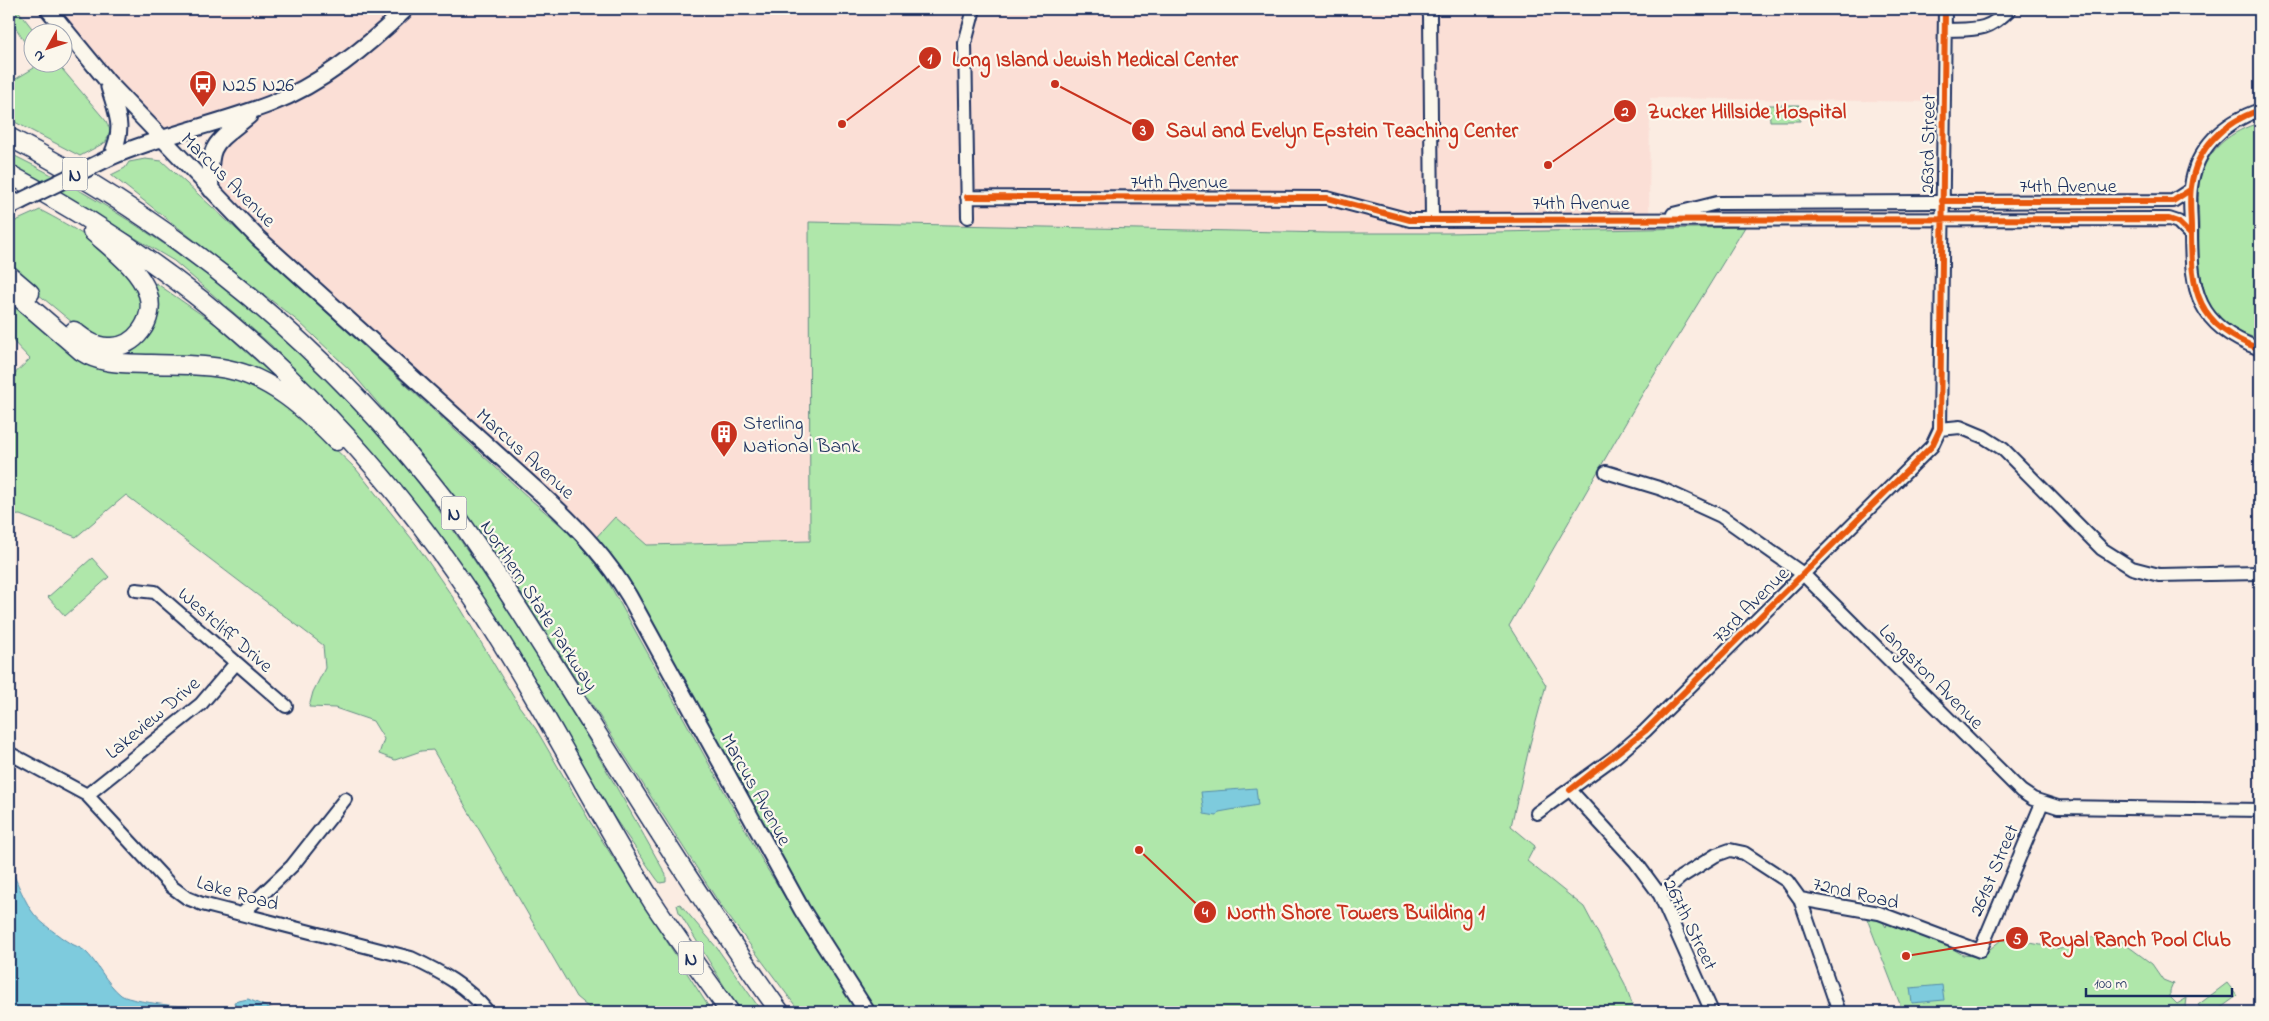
<svg xmlns="http://www.w3.org/2000/svg" width="2269" height="1021" font-family="'Indie Flower',sans-serif">
  <style>
    .built { fill: #fbdfd6 }
    .green { fill: #afe7aa; stroke: #658b84 }
    .water { fill: #7ecbdd; stroke: #568daa }
    .lines { fill: none; stroke-linecap: round; stroke-linejoin: round }
    .minor-casing { stroke: #1b2f5e; stroke-width: 16 }
    .major-casing { stroke: #1b2f5e; stroke-width: 19 }
    .highway-casing { stroke: #1b2f5e; stroke-width: 21 }
    .minor { stroke: #fbf7ec; stroke-width: 12 }
    .major { stroke: #fbf7ec; stroke-width: 15 }
    .highway { stroke: #fbf7ec; stroke-width: 18 }
    .major-bridge-casing { stroke: #1b2f5e; stroke-width: 19; stroke-linecap: butt }
    .major-bridge { stroke: #fbf7ec; stroke-width: 15 }
    .cycleway-casing { stroke: #fbf7ec; stroke-width: 9 }
    .cycleway { stroke: #e8590c; stroke-width: 6 }
    .labels { text-anchor: middle; stroke-width: 4.5; stroke-linejoin: round; paint-order: stroke }
    .shield { fill: #fbf7ec; stroke: #5e6b89; stroke-width: 1 }
    .shield-label { font-size: 19px; font-weight: bold; fill: #1b2f5e }
    .poi-label { font-size: 20px; fill: #1b2f5e; stroke: #fbf7ec; text-anchor: start }
    .street-label { font-size: 20px; fill: #1b2f5e; stroke: #fbf7ec }
    .leader { fill: none; stroke: #c8321e; stroke-width: 2 }
    .callout-dot { fill: #c8321e; stroke: #fbf7ec; stroke-width: 2 }
    .mark-label { font-size: 15px; text-anchor: middle; font-weight: bold; fill: #fff }
    .callout-label { font-size: 21px; text-anchor: middle; font-weight: bold; fill: #c8321e; stroke: #fbf7ec; stroke-width: 4.5; stroke-linejoin: round; paint-order: stroke }
  </style>
  <rect width="100%" height="100%" fill="#fbece2"/>
  <filter id="ink" filterUnits="userSpaceOnUse"><feTurbulence type="fractalNoise" baseFrequency=".02" numOctaves="2"/><feDisplacementMap in="SourceGraphic" scale="10" xChannelSelector="R" yChannelSelector="G"/><feConvolveMatrix kernelMatrix="1 2 1 2 8 2 1 2 1" color-interpolation-filters="sRGB"/></filter>
  <g filter="url(#ink)">
    <path class="built" d="M48 9H1943L1942 102 1650 98 1649 229 1447 233H1329L810 222V541L647 545 615 517 591 543 211 190 210 164 254 111 162 140Z"/>
    <path class="green" d="M9 9H17L35 32H32V55L9 16Z
      M35 63H57L106 121 110 130 106 142 80 156 9 119V83L34 68Z
      M1769 105H1799L1800 121H1770Z
      M2260 123V339C2201 325 2198 281 2199 229 2199 213 2197 195 2200 179 2207 149 2232 130 2260 123Z
      M9 153C140 217 260 306 360 414 405 462 445 517 482 572 549 670 609 772 666 875V882L660 883 656 878 596 791 491 610 414 501 359 435 271 345 174 261 9 163Z
      M145 159 162 161 530 499 571 534 605 576 766 867 858 1012H800L721 906 490 545 424 458 349 369 299 322 111 175 125 168 129 162Z
      M40 210C71 226 117 252 134 283 138 291 141 299 145 308L129 337 112 341 90 337 9 270V224Z
      M809 222 1329 233H1447L1745 227 1640 398 1509 626 1546 685 1530 744 1511 826 1535 846 1527 861 1584 907 1625 984 1635 1012H867L591 543 615 517 647 545 810 541Z
      M156 283 215 324 280 382 110 359 140 342 151 287Z
      M9 299 80 360 213 374 252 384 298 413 356 469 416 544 461 609 519 706 536 729 589 820 712 1012H594L576 997 433 750 421 751 395 760 379 754 384 739 373 721 335 708 309 707 313 692 325 668 323 645 126 495 76 537 20 515 9 516V379L30 359 9 337Z
      M92 558 109 577 65 616 48 597Z
      M680 904 717 948 762 1012H742L734 1002 679 912 677 905Z
      M1864 911 1878 914 1886 927 1887 924H1893L1910 933 1928 934 1963 955 1973 956 1990 949 2001 940 2020 941 2061 949 2078 940 2091 937 2117 938 2152 964 2163 980 2173 984 2170 991V997L2177 1004 2187 998 2186 1006 2190 1012H2062L2052 1007 2050 1011 2029 1008 1903 1012Z
      M2227 983 2237 996 2215 1012H2204L2198 1005Z"/>
    <path class="water" d="M1256 788 1258 805 1219 812 1217 816 1204 814 1201 792Z
      M9 861C14 877 22 895 31 910 38 921 54 932 65 940 71 945 79 946 85 951 97 962 106 983 121 995 131 1003 222 1012 237 1010L234 1002 248 999 279 1012H9Z
      M1942 985 1944 1000 1912 1003 1910 988Z"/>
    <g class="lines">
      <defs>
        <path id="minor" d="M1428 9 1430 16 1432 220
          M1945 30C1976 29 1987 32 2010 9
          M2260 110C2224 122 2196 147 2191 187 2189 201 2191 216 2191 229 2191 292 2196 325 2260 349
          M967 197 1327 198 1410 220 2169 219 2178 222 2191 235
          M1673 214 1717 203 2173 201 2190 190
          M968 217 965 43 974 9
          M1940 429 1960 427 1984 437 2003 449 2102 549 2132 568 2159 575 2260 573
          M1606 472 1662 489 1721 516 1803 574 2021 791 2033 799 2058 807 2260 810
          M136 590 155 592 286 706
          M9 753 87 795 172 887 187 898 202 904 411 958C441 972 467 986 488 1012
          M1570 790 1635 861 1660 895 1712 1012
          M87 795 201 704 236 663
          M1537 813 1616 756 1645 731 1932 446 1940 429 1945 9
          M1660 895 1681 877 1716 855 1730 850 1744 853 1787 881 1800 899 1839 1012
          M1800 899 1879 913 1980 951 2042 803
          M243 913 292 866 345 799"/>
        <path id="major" d="M48 9 108 82 258 238 549 501C580 530 607 559 629 596L802 910 867 1012
          M109 87C118 117 125 127 111 157
          M111 157C162 135 218 124 270 104 322 84 367 47 406 9
          M211 190C208 142 214 145 249 116
          M9 207 21 201"/>
        <path id="highway" d="M9 137C181 226 330 350 448 504 487 557 521 613 556 668 629 784 700 901 780 1012
          M9 174C199 274 355 421 474 600 539 697 590 802 652 901 677 939 704 976 730 1012
          M9 275 30 293
          M9 289 81 351C102 365 127 363 151 364 176 365 202 364 227 369 272 378 305 409 336 441
          M74 331C84 339 94 347 108 347 135 349 156 319 148 294 139 268 112 249 92 231"/>
      </defs>
      <use href="#minor" class="minor-casing"/>
      <use href="#major" class="major-casing"/>
      <use href="#highway" class="highway-casing"/>
      <use href="#minor" class="minor"/>
      <use href="#major" class="major"/>
      <use href="#highway" class="highway"/>
      <defs>
        <path id="major-bridge" d="M21 201 111 157"/>
      </defs>
      <use href="#major-bridge" class="major-bridge-casing"/>
      <use href="#major-bridge" class="major-bridge"/>
      <defs>
        <path id="cycleway" d="M2260 110C2224 122 2196 147 2191 187 2189 201 2191 216 2191 229 2191 292 2196 325 2260 349
          M967 197 1327 198 1410 220 2169 219 2178 222 2191 235
          M1942 201H2173L2190 190
          M1570 790 1645 731 1932 446 1940 429 1945 9"/>
      </defs>
      <use href="#cycleway" class="cycleway-casing"/>
      <use href="#cycleway" class="cycleway"/>
    </g>
  </g>
  <defs>
    <symbol id="bus-pin" viewBox="-11 -11 22 30"><path d="M0 17L-7.5 6A9.5 9.5 0 1 1 7.5 6Z" fill="#c8321e" stroke="#fbf7ec"/><path d="M-5-6H5V4H4V6H2V4H-2V6H-4V4H-5ZM-3.5-4V0h7V-4ZM-3.5 1.2v1.5H-2V1.2ZM2 1.2v1.5H3.5V1.2Z" fill="#fff"/></symbol>
    <symbol id="building-pin" viewBox="-11 -11 22 30"><path d="M0 17L-7.5 6A9.5 9.5 0 1 1 7.5 6Z" fill="#c8321e" stroke="#fbf7ec"/><path d="M-4-6H4V6H1V3H-1V6H-4ZM-2.5-4.3h1.7v1.8h-1.7ZM.8-4.3h1.7v1.8H.8ZM-2.5-1h1.7V.8h-1.7ZM.8-1h1.7V.8H.8Z" fill="#fff"/></symbol>
  </defs>
  <g fill-rule="evenodd">
    <use href="#bus-pin" x="187" y="68" width="32" height="43"/>
    <use href="#building-pin" x="708" y="418" width="32" height="43"/>
  </g>
  <g class="labels">
    <g class="shield">
      <rect x="62.5" y="157.5" width="25" height="33" rx="4"/>
      <rect x="441.5" y="496.5" width="25" height="33" rx="4"/>
      <rect x="678.5" y="941.5" width="25" height="33" rx="4"/>
    </g>
    <g class="shield-label">
      <text x="75" y="181">N</text>
      <text x="454" y="520">N</text>
      <text x="691" y="965">N</text>
    </g>
    <g class="poi-label">
      <text x="222" y="91">N25 N26</text>
      <text x="743" y="429">Sterling<tspan x="743" dy="23">National Bank</tspan></text>
    </g>
    <g class="street-label">
      <text transform="translate(1927 144) rotate(-89)" y="7">263rd Street</text>
      <text transform="translate(229 179) rotate(45)" y="7">Marcus Avenue</text>
      <text x="1179" y="188">74th Avenue</text>
      <text x="2068" y="192">74th Avenue</text>
      <text x="1581" y="209">74th Avenue</text>
      <text transform="translate(526 453) rotate(42)" y="7">Marcus Avenue</text>
      <text transform="translate(1750 604) rotate(-45)" y="7">73rd Avenue</text>
      <text transform="translate(540 605) rotate(57)" y="7">Northern State Parkway</text>
      <text transform="translate(226 629) rotate(41)" y="7">Westcliff Drive</text>
      <text transform="translate(1932 676) rotate(45)" y="7">Langston Avenue</text>
      <text transform="translate(152 717) rotate(-40)" y="7">Lakeview Drive</text>
      <text transform="translate(757 789) rotate(61)" y="7">Marcus Avenue</text>
      <text transform="translate(1993 870) rotate(-67)" y="7">261st Street</text>
      <text transform="translate(238 892) rotate(16)" y="7">Lake Road</text>
      <text transform="translate(1856 892) rotate(13)" y="7">72nd Road</text>
      <text transform="translate(1691 924) rotate(64)" y="7">267th Street</text>
    </g>
  </g>
  <path class="leader" d="M842 124L930 58M1548 165L1625 111M1055 84L1143 130M1139 850L1205 912M1906 956L2017 938"/>
  <g class="callout-dot">
    <circle cx="842" cy="124" r="5"/>
    <circle cx="1548" cy="165" r="5"/>
    <circle cx="1055" cy="84" r="5"/>
    <circle cx="1139" cy="850" r="5"/>
    <circle cx="1906" cy="956" r="5"/>
    <circle cx="930" cy="58" r="12"/>
    <circle cx="1625" cy="111" r="12"/>
    <circle cx="1143" cy="130" r="12"/>
    <circle cx="1205" cy="912" r="12"/>
    <circle cx="2017" cy="938" r="12"/>
  </g>
  <g class="mark-label">
    <text x="930" y="63">1</text>
    <text x="1625" y="116">2</text>
    <text x="1143" y="135">3</text>
    <text x="1205" y="917">4</text>
    <text x="2017" y="944">5</text>
  </g>
  <g class="callout-label">
    <text x="1095" y="66">Long Island Jewish Medical Center</text>
    <text x="1747" y="118">Zucker Hillside Hospital</text>
    <text x="1342" y="137">Saul and Evelyn Epstein Teaching Center</text>
    <text x="1356" y="919">North Shore Towers Building 1</text>
    <text x="2135" y="946">Royal Ranch Pool Club</text>
  </g>
  <rect width="2269" height="1021" fill="none" stroke="#fbf7ec" stroke-width="30"/>
  <rect x="15" y="15" width="2239" height="991" fill="none" stroke="#1b2f5e" stroke-width="2" filter="url(#ink)"/>
  <g transform="translate(48 48) rotate(230)"><circle r="24" fill="#fbf7ec" stroke="#a1a7b3"/>
  <path d="M0-4L9 19L0 12L-9 19Z" fill="#c8321e"/>
  <text y="-8" font-size="14" font-weight="bold" text-anchor="middle" fill="#1b2f5e">N</text>
  </g>
  <path d="M2086 988v8h146v-8" fill="none" stroke="#1b2f5e" stroke-width="2.5"/>
  <text x="2094" y="988" font-size="15" fill="#1b2f5e" stroke="#fbf7ec" stroke-width="4" paint-order="stroke">100 m</text>
</svg>
